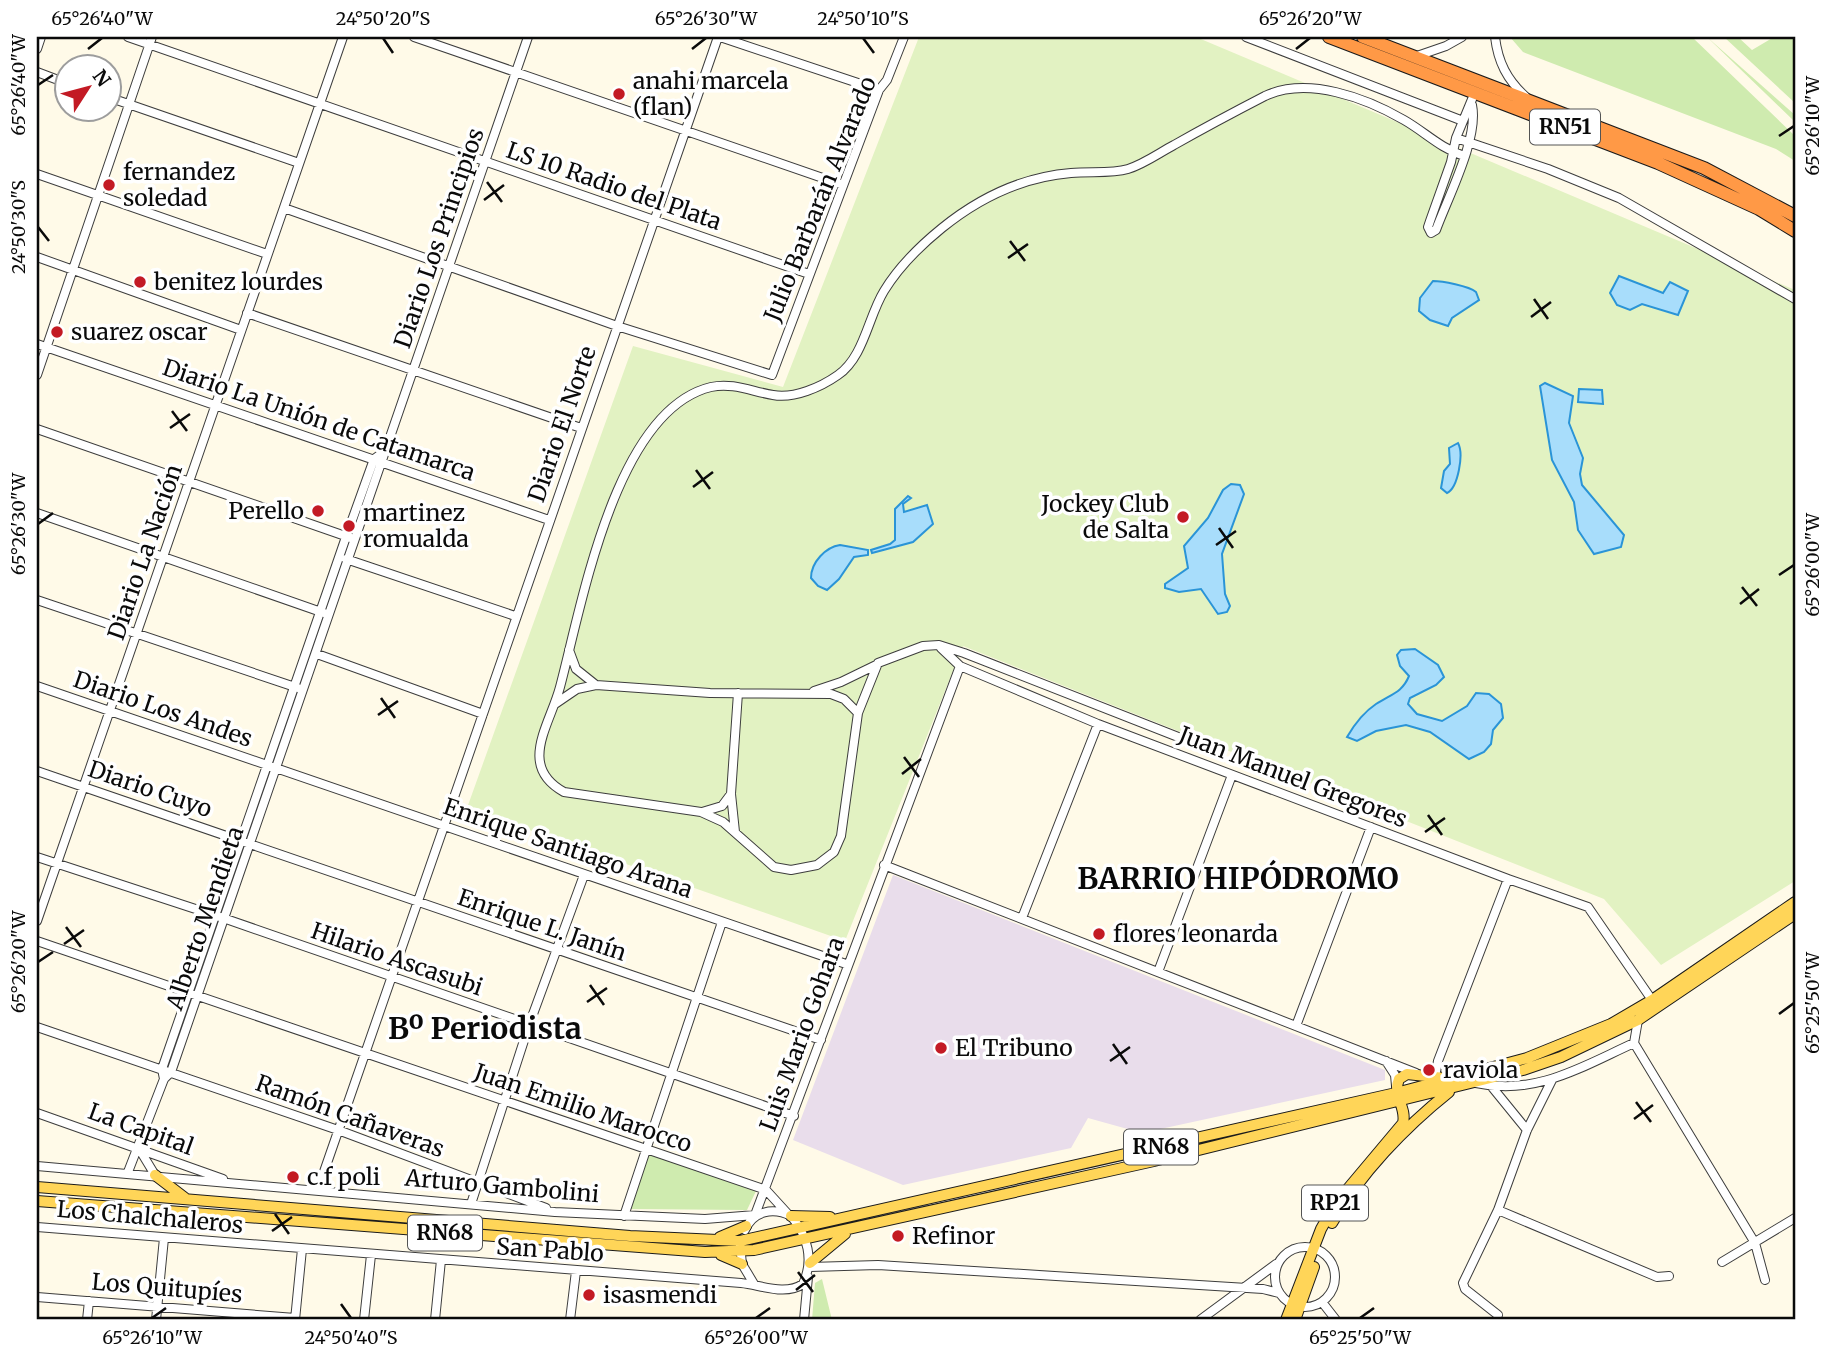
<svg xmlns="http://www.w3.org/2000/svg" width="1832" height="1357" font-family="Merriweather,serif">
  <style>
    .industrial { fill: #e9ddeb }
    .green { fill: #cfebaf }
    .pitch { fill: #e2f2c2 }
    .water { fill: #a8ddfb; stroke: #2a94d7; stroke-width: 2 }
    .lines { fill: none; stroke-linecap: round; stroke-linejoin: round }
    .minor-casing { stroke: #3d3d3d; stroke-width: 10 }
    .major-casing { stroke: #1b1b1b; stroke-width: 12 }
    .highway-casing { stroke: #1b1b1b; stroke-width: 14 }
    .minor { stroke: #fff; stroke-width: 8 }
    .major { stroke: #ffd558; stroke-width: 10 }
    .highway { stroke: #ff9946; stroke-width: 12 }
    .ticks { fill: none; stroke: #0a0a0a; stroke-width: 2.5 }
    .poi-dot { fill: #c31a24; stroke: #fff; stroke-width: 2.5 }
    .labels { text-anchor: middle; stroke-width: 7; stroke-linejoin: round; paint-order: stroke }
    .shield { fill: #fff; stroke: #545454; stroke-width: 2 }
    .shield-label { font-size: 21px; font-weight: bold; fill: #0a0a0a }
    .poi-label { font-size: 23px; fill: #0a0a0a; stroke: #fff; text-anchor: start }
    .street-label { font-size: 23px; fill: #0a0a0a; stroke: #fff }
    .district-label { font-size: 30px; font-weight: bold; fill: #0a0a0a; stroke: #fff }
    .neatline { fill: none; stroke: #0a0a0a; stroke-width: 2.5 }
    .ticks-label { font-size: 18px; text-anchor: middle; fill: #0a0a0a }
  </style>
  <rect width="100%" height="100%" fill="#fffae8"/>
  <path class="industrial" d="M893 875 1385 1070V1080L1142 1133 1088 1118 1071 1148 903 1185 793 1140Z"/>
  <path class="green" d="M1510 37H1692L1795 136V161L1776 149 1523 52Z
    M1707 37 1795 115V122Z
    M1724 37H1738L1752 50 1774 37H1795V103Z
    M644 1151 756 1191 747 1210 630 1209Z
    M822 1279 832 1320H812L815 1283Z"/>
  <path class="pitch" d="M919 37H1196L1795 290V881L1661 965 1604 899 963 646 845 941 467 808 633 346 783 387Z"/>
  <path class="water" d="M1619 276 1663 293 1670 282 1688 291 1678 315 1642 304 1630 310 1617 305 1610 293Z
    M1433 281C1442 281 1469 286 1476 292L1479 300 1452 318 1448 326 1430 320 1419 311 1420 298Z
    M1545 383 1573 396 1569 423 1583 458 1580 474 1582 485 1624 535 1621 547 1594 554 1578 530 1574 502 1552 460 1540 386Z
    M1579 389 1602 390 1603 404 1578 402Z
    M1458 443C1464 454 1458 488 1447 493L1441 488 1444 471 1450 464 1449 448Z
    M1231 484 1240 485 1244 494 1222 554 1225 594 1230 606 1227 612 1218 614 1201 589 1179 592 1165 588V584L1188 568 1184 546 1208 518 1223 490Z
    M908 496 911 498 903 504 904 512 927 505 933 524 913 542 872 553 871 550 890 544 895 540V509Z
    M840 545 868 550V555L854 557 839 579 827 590 818 586 811 578C811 562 826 547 840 545Z
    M1415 649 1438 665 1444 677 1436 685 1410 698 1408 704 1417 714 1442 721 1467 706 1476 693 1489 694 1501 704 1503 718 1493 730 1491 744 1484 752 1469 759 1430 732 1406 725 1376 731 1357 741 1347 737C1354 725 1364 712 1376 704 1391 694 1402 693 1409 676L1400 666 1397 655 1401 650Z"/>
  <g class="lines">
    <defs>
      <path id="minor" d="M128 37 809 274
        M414 37 843 185
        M720 37 879 90
        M1246 37 1463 121
        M1495 37C1498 62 1507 80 1526 97
        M37 49 41 37
        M1417 56 1446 46 1462 37
        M37 72 66 83
        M108 97 299 163
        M1472 105C1479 138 1448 197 1436 230L1431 233 1428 227 1430 221 1451 162 1456 138 1475 92
        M1456 138 1548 169 1619 198 1795 299
        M37 174 267 254
        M284 208 617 326 772 375 879 90 887 80 904 37
        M37 257 241 330
        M247 313 581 428
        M37 344 549 520
        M37 375 152 37
        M37 429 351 538
        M37 513 324 613
        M346 559 515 616
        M37 600 298 688
        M941 648 960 666 1098 724 1508 879 1588 907 1652 1000
        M569 650 576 669 596 685
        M317 654 483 714
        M37 686 846 964
        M814 691 841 682 876 665
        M555 704 577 689 596 685 710 693 831 694 844 699 858 713
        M1196 744 964 653 939 645 923 646 878 663 858 713 841 836 834 852 817 865 791 870 774 867 723 822 701 812 564 792C517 766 550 725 560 687 582 605 615 410 711 387 733 382 753 392 773 395 794 399 821 387 838 375 864 357 868 317 884 291 898 268 921 245 942 228 979 198 1023 177 1071 173 1090 171 1111 174 1128 169 1144 164 1159 153 1174 145 1204 128 1234 112 1265 96 1308 76 1366 98 1404 120 1425 132 1440 148 1464 156
        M37 771 821 1040
        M702 812 722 806 731 794
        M735 832 731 794 738 693
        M37 857 226 919 794 1116
        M884 865 1416 1073
        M1022 918 1098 724
        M37 921 343 37
        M37 941 766 1190 787 1213
        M1158 972 1232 775
        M1638 1020 1634 1043 1755 1243 1765 1280
        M1296 1026 1371 827
        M37 1027 338 1130 546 1208
        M1386 1061 1395 1075 1396 1086
        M1435 1077 1438 1061 1508 879
        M164 1079 162 1069 346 537 374 459 385 451
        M1476 1083C1536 1096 1581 1067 1634 1043
        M1492 1087 1527 1130
        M37 1113 223 1179
        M138 1147 155 1175
        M37 1166 555 1212 705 1219 755 1215
        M128 1172 164 1079 171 1072 528 37
        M318 1189 718 37
        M471 1204 529 1025 584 875
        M1498 1210 1657 1277 1669 1276
        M755 1215 960 666
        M624 1216 722 922
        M37 1227 741 1283C761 1285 785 1296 803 1284 814 1260 808 1236 791 1216 773 1207 753 1211 745 1230
        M740 1245 742 1264 754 1284
        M1275 1277a30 30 0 1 1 60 0a30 30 0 1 1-60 0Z
        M1722 1262 1795 1218
        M810 1267 878 1265 1263 1289 1279 1293
        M37 1297 295 1318
        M1322 1302 1336 1320
        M1498 1315 1465 1289 1463 1283 1498 1210 1527 1130 1552 1080
        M87 1320 89 1301
        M156 1320 164 1238
        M295 1320 302 1249
        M364 1320 371 1255
        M435 1320 441 1260
        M570 1320 576 1271
        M804 1320 808 1277
        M1200 1320 1276 1264"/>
      <path id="major" d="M155 1175 185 1198
        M37 1187 630 1236 740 1241 1396 1093 1527 1058 1611 1024 1652 1000 1795 902
        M37 1201 705 1252 754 1250 1154 1161 1523 1070 1561 1057 1638 1020 1795 914
        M791 1216 830 1217
        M1332 1223C1360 1174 1405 1127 1449 1092
        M720 1237 746 1226
        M721 1255 742 1264
        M810 1263 845 1234
        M1286 1320 1321 1229 1335 1204 1403 1123C1407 1107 1392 1096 1399 1079L1407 1074 1444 1078
        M1295 1320 1314 1267"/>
      <path id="highway" d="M1329 37 1658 163 1759 209 1795 231
        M1363 37 1704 168 1795 216"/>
    </defs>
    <use href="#minor" class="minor-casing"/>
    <use href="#major" class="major-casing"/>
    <use href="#highway" class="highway-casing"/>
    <use href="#minor" class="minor"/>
    <use href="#major" class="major"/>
    <use href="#highway" class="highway"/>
  </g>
  <path class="ticks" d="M383 38 393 53M863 38 874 53M88 49 102 38M692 49 706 38M1296 49 1310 38M38 85 53 75M1779 136 1794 126M487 182 502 202M484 200 504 185M38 227 49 241M1010 241 1025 261M1008 258 1028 244M1534 299 1548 319M1531 317 1551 302M172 411 187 431M170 428 190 414M696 470 710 489M693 487 713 472M38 524 53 513M1219 528 1233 548M1216 545 1236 531M1779 575 1794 565M1742 587 1757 606M1740 604 1759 589M381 698 395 718M378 715 398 701M904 757 919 777M902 774 921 759M1428 815 1442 835M1425 832 1445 818M66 927 81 947M64 944 84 930M38 962 53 952M590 985 604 1005M587 1002 607 988M1779 1014 1794 1003M1113 1044 1127 1064M1110 1061 1130 1047M1636 1102 1651 1122M1634 1119 1653 1105M275 1214 289 1234M272 1231 292 1217M798 1272 813 1292M796 1290 815 1275M341 1304 351 1318M152 1318 166 1308M756 1318 770 1308M1360 1318 1374 1308"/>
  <g class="poi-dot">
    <circle cx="619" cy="94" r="7"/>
    <circle cx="109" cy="185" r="7"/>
    <circle cx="140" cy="282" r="7"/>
    <circle cx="57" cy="332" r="7"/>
    <circle cx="318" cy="511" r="7"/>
    <circle cx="1183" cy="517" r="7"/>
    <circle cx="349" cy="526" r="7"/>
    <circle cx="1099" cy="934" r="7"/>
    <circle cx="941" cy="1048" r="7"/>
    <circle cx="1429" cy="1070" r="7"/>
    <circle cx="293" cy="1177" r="7"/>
    <circle cx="898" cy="1236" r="7"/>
    <circle cx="589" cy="1295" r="7"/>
  </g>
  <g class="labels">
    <g class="shield">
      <rect x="1530" y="109.5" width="70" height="35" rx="5"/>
      <rect x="1124" y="1129.5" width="74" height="35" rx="5"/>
      <rect x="1302" y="1185.5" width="66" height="35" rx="5"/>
      <rect x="408" y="1215.5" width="74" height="35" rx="5"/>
    </g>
    <g class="shield-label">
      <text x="1565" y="134">RN51</text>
      <text x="1161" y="1154">RN68</text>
      <text x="1335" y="1210">RP21</text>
      <text x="445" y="1240">RN68</text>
    </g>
    <g class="poi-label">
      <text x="633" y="89">anahi marcela<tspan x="633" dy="26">(flan)</tspan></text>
      <text x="123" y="180">fernandez<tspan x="123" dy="26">soledad</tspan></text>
      <text x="154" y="290">benitez lourdes</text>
      <text x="71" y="340">suarez oscar</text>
      <text x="1169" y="512" text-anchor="end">Jockey Club<tspan x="1169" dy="26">de Salta</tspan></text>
      <text x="304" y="519" text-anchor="end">Perello</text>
      <text x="363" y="521">martinez<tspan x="363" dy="26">romualda</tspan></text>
      <text x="1113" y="942">flores leonarda</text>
      <text x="955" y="1056">El Tribuno</text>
      <text x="1443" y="1078">raviola</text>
      <text x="307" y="1185">c.f poli</text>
      <text x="912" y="1244">Refinor</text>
      <text x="603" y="1303">isasmendi</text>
    </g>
    <g class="street-label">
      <text transform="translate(614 186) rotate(19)" y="8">LS 10 Radio del Plata</text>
      <text transform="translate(820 199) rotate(-68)" y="8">Julio Barbarán Alvarado</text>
      <text transform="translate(439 238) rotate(-71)" y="8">Diario Los Principios</text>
      <text transform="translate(319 420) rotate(19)" y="8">Diario La Unión de Catamarca</text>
      <text transform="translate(562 424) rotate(-71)" y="8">Diario El Norte</text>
      <text transform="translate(145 552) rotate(-71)" y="8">Diario La Nación</text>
      <text transform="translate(163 709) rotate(19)" y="8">Diario Los Andes</text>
      <text transform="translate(1293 777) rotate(21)" y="8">Juan Manuel Gregores</text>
      <text transform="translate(150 789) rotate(19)" y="8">Diario Cuyo</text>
      <text transform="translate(568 848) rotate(19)" y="8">Enrique Santiago Arana</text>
      <text transform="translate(205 918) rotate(-71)" y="8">Alberto Mendieta</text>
      <text transform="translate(542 925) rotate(19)" y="8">Enrique L. Janín</text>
      <text transform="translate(397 959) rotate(19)" y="8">Hilario Ascasubi</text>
      <text transform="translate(802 1034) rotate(-70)" y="8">Luis Mario Gohara</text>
      <text transform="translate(583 1108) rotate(19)" y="8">Juan Emilio Marocco</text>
      <text transform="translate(350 1116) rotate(20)" y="8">Ramón Cañaveras</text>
      <text transform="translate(141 1129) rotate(20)" y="8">La Capital</text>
      <text transform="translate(502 1186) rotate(5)" y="8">Arturo Gambolini</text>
      <text transform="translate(150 1217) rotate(5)" y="8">Los Chalchaleros</text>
      <text transform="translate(550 1250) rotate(4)" y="8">San Pablo</text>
      <text transform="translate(167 1288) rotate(5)" y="8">Los Quitupíes</text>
    </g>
    <g class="district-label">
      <text x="1238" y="889">BARRIO HIPÓDROMO</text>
      <text x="485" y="1039">Bº Periodista</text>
    </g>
  </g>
  <rect width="1832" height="1357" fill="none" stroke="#ffffff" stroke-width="77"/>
  <g transform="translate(88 88) rotate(54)"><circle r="33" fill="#ffffff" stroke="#9d9d9d" stroke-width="2"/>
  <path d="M0-5L12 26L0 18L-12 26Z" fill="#c31a24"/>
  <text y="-10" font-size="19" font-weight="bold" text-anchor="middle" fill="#0a0a0a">N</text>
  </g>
  <rect x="38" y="38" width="1756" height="1280" class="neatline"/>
  <g class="ticks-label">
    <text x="102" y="25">65°26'40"W</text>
    <text x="383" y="25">24°50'20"S</text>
    <text x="706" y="25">65°26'30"W</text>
    <text x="863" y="25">24°50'10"S</text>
    <text x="1310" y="25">65°26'20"W</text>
    <text transform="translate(19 85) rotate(-90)" y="6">65°26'40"W</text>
    <text transform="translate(1813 126) rotate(-90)" y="6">65°26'10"W</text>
    <text transform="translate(19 227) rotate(-90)" y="6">24°50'30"S</text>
    <text transform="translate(19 524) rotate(-90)" y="6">65°26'30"W</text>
    <text transform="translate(1813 565) rotate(-90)" y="6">65°26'00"W</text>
    <text transform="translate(19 962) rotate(-90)" y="6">65°26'20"W</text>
    <text transform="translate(1813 1003) rotate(-90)" y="6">65°25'50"W</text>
    <text x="152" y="1344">65°26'10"W</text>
    <text x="351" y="1344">24°50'40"S</text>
    <text x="756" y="1344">65°26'00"W</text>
    <text x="1360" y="1344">65°25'50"W</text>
  </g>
</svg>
